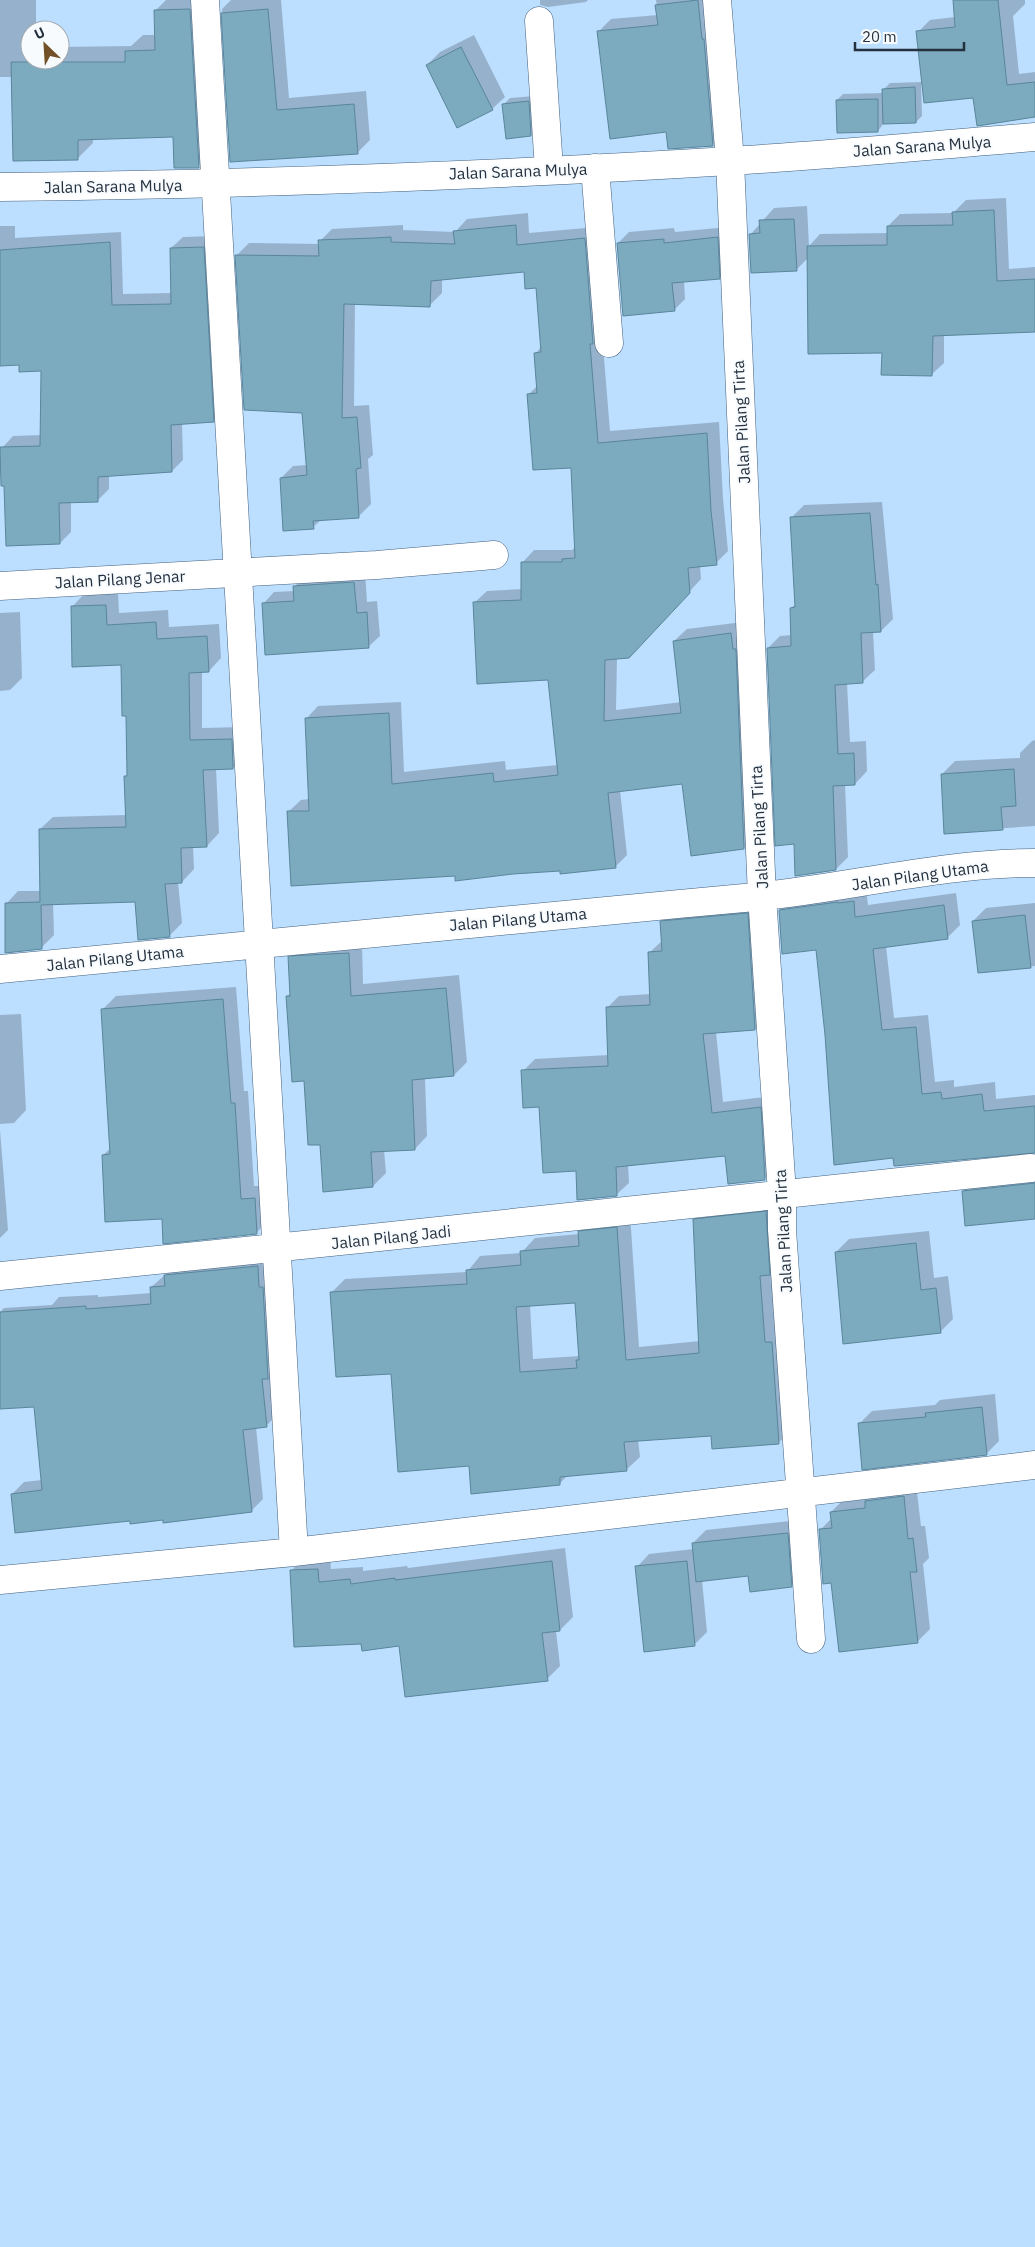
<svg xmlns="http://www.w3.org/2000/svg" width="1035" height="2247" font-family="'IBM Plex Sans',sans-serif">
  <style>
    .shadow { fill: #0003; fill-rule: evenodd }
    .building { fill: #7caabf; stroke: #59869a; fill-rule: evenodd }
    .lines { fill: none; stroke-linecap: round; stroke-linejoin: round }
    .minor-casing { stroke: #43607d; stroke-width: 29 }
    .tertiary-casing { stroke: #43607d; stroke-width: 29 }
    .minor { stroke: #fff; stroke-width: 28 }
    .tertiary { stroke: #fff; stroke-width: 28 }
    .labels { text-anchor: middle; stroke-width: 4; stroke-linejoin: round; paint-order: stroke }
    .street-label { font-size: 16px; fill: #24313e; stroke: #f8fbfe }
  </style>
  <rect width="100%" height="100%" fill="#bcdeff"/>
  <path class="shadow" d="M0 0H36V30H30V60H60V47L131 46 143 35H156L155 11 166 0H206L215 150 198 166 175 136 93 138V143L77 159 13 77H0Z
    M231 0H281L289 98 366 91 370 140 357 153 231 161 222 9Z
    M540 0H588L586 2 548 7 540 5Z
    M656 0H714L725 133 713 145 667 131 598 32 611 19 658 15Z
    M954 0H1025V4L1013 16 1019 74 1035 72V117L921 83 922 116 916 122 884 123 878 131 837 100 843 94 884 93V89L890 83 923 82 918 32 930 20 955 17Z
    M474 35 505 97 492 109 427 65 440 52Z
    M535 96 537 128 531 135 503 105 510 98Z
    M1006 198 1009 269 1035 267V331L944 335V363L931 375 883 352 808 258 796 270 750 235 774 208 807 206 809 246 820 234 888 233V226L900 214 953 213 966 200Z
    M528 213 529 233 597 227 602 334 610 431 719 422 723 499 728 551 716 563 700 565 701 579 641 644 617 658 616 710 682 702 674 641 687 629 743 622 756 836 744 848 683 783 620 790 627 855 615 867 456 875 288 812 301 800 309 799 306 719 318 706 401 702 404 772 505 761 506 770 558 765 549 679 474 603 487 591 522 589V563L534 550H572L576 547 572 466 528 395 538 385 535 354 542 346 537 287 525 271 442 278V293L429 306 355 303 354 406 369 405 373 455 368 459 371 504 359 516 322 519 313 527 281 478 293 466 308 465 303 412 237 255 249 243 320 244V241L332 229 403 225V230L455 232 467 219Z
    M0 226H15V238L121 232 123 294 172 293 171 248 183 237 215 236 225 409 213 421 182 423 183 460 172 471 109 475V489L98 500 71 501V532L60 543 2 448 13 436 42 435V370L20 363 0 365Z
    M728 227 730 267 719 278 684 281 685 299 674 310 618 243 629 232 674 228 675 232Z
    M882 502 893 619 881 631 873 632 875 670 862 682 847 683 850 742 866 741 867 771 855 784H845L848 857 836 869 795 842 768 648 780 636 792 635 791 608 796 604 791 518 804 505Z
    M365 571 367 602 377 601 380 636 368 647 263 604 274 592 295 591V586L306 575Z
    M118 593 119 613 168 610 169 627 219 624 221 658 209 671H202V728L244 727 245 755 233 768H216L219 833 207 846H193L194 869 182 882H178L182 923 170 935 136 901 53 903 54 935 41 948 6 904 18 891H41L40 829 53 817 127 815 125 777 128 774 127 715 122 664 72 607 84 594Z
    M20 612 22 678 10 690 0 691V613Z
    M1035 740V826L946 832 942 774 955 761 1020 758V753L1032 741Z
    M866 889 868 905 956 893 960 925 948 937 886 946 894 1018 928 1015 935 1082 954 1080V1087L995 1082 996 1099 1035 1095V1152L894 1157 827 1035 817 948 780 910 793 898Z
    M759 902 767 1017 755 1029 716 1032 723 1102 772 1096 777 1167 765 1178 727 1154 628 1165 629 1183 617 1194 577 1169 540 1106 523 1071 535 1059 609 1055 607 1008 619 996 651 994 649 953 662 941 661 922 673 910Z
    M1035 903V966L979 972 973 921 986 908Z
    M362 941 363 984 459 975 467 1062 454 1075 425 1078 427 1136 415 1149 384 1150 386 1173 373 1186 321 1143 287 996 291 993 289 957 302 944Z
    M236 987 244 1091H248L254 1186H267L269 1220 256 1233 163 1218 103 1155 111 1148 103 1009 116 996Z
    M21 1014 26 1110 14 1123 0 1124V1015Z
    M0 1130 8 1230 0 1238Z
    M1035 1173V1217L963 1191 976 1179Z
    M779 1198 792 1430 778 1443 712 1434 638 1440 640 1457 626 1470 568 1475 559 1484 470 1465 393 1372 331 1293 345 1279 467 1272 480 1256 521 1253 535 1238 580 1234 593 1218 630 1214 639 1347 700 1341 694 1219 708 1206ZM576 1302 580 1356 533 1359 530 1305Z
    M929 1231 934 1278 948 1276 953 1319 940 1332 836 1252 849 1239Z
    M270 1254 278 1414 266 1426 256 1427 263 1499 251 1511 164 1519H131L12 1494 24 1482 42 1480 35 1405 0 1390V1312L4 1308 52 1305 59 1297 98 1295V1297L152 1293 151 1287 178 1264Z
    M995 1394 999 1441 986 1454 859 1424 872 1411 935 1405 940 1400Z
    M916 1484 921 1526H925L929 1558 923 1564 930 1629 917 1642 832 1582 820 1530 832 1518 831 1512 844 1499Z
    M800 1520 804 1573 791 1586 749 1575 702 1580 707 1632 694 1645 637 1567 649 1554 694 1549 693 1543 706 1530Z
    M565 1548 573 1617 560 1630 556 1631 560 1666 547 1679 400 1645 362 1643 291 1571 304 1558 330 1557 331 1569 363 1567V1571L407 1566 408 1568Z"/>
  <path class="building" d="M698 0 702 39H704L713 146 668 149 666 132 610 139 597 31 658 25 655 5Z
    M953 0H998L1007 85 1035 82V117L977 126 973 98 924 103 916 31 955 27Z
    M190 9 199 168H174L173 137 78 140V160L13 161 11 62H125V51L155 50 154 10Z
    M268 9 277 110 354 104 358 154 230 162 221 13Z
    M461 47 493 110 457 128 426 65Z
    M915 87 916 123 883 124 882 89Z
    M878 99V132L837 133 836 100Z
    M529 101 531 136 506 139 502 104Z
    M994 210 997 281 1035 279V332L933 336 932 376 881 375 882 353 808 354 807 246 887 245V226L953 225 952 212Z
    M794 219 797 271 751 273 749 234 760 233 759 220Z
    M516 225 517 245 585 238 593 344H590L598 443 707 433 711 511 717 565 688 568 690 593 629 658 605 660 604 721 681 713 673 641 731 633 733 649H736L744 849 691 856 682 784 608 793 616 868 560 874V871L513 874 455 881V876L291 886 287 811H309L305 718 389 713 392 784 493 773 494 782 558 775 548 680 477 684 473 602 521 600V562H562V559L575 558 571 468 533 470 527 394 537 393 534 353 541 352 536 288 525 289 524 272 431 281 430 307 344 304 342 418 357 417 361 468 356 469 359 518 313 521 314 529 283 531 280 478 307 475 302 413 244 410 235 255 319 256 318 240 374 238 391 237V242L455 244 453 231Z
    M718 237 720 279 672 283 675 311 623 316 617 243 664 239V243Z
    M110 242 112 305 171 304 170 248 204 247 214 422 171 425 172 472 98 477V502L59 503 60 544 6 546 4 486H1L0 447 40 446 41 371 19 372V365L0 366V250Z
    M870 513 876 585 878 584 881 632 861 633 863 683 835 685 838 754 854 753 855 785 833 786 836 870 795 876 794 844 775 846 767 648 791 646 790 608 795 607 790 517Z
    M354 582 357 613 367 612 369 648 265 655 262 603 294 601 293 586Z
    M106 605 107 625 156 622 157 639 207 636 209 672 189 673 190 740 232 739 233 769 203 770 207 847 181 848 182 883 165 884 170 937 138 940 135 902 41 905 42 949 5 953V903L40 902 39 829 126 827 124 776H127L126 716H122L121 665 72 667 71 606Z
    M1014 769 1016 806 1001 807 1003 830 944 834 941 774Z
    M854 901 855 917 944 905 948 939 873 949 882 1030 916 1027 922 1094 941 1092 942 1099 982 1094 984 1111 1035 1106V1153L894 1166 893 1158 834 1165 825 1035 816 950 782 954 779 910 838 902V903Z
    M748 913 755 1030 703 1034 712 1113 761 1107 765 1180 728 1184 725 1156 616 1167 617 1196 577 1200 576 1171 543 1173 539 1107 523 1108 521 1070 608 1066 606 1007 650 1005 648 952 662 951 660 921Z
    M1025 915 1031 968 978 973 972 921Z
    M349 953 351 996 446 988 454 1076 412 1080 415 1150 371 1152 373 1187 323 1192 320 1145H308L304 1081 292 1082 286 996H290L288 956Z
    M223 999 231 1103H235L241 1199 255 1198 257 1234 163 1244 162 1219 105 1222 102 1155 110 1154 101 1009Z
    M1035 1183V1219L965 1226 962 1191Z
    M766 1211 770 1275 760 1276 765 1342H772L779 1444 712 1449 711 1436 624 1442 627 1471 560 1477V1485L471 1494 469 1466 398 1472 391 1374 336 1377 330 1292 467 1284 466 1270 521 1265 520 1251 579 1246 578 1231 617 1227 626 1360 699 1353 693 1219ZM575 1303 579 1360H576L577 1368 520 1372 516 1307Z
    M916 1243 921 1290 936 1288 941 1333 843 1344 835 1252Z
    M258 1266 259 1287H263L268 1379H262L267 1427 243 1430 252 1512 163 1523V1520L130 1524V1521L15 1533 11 1494 42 1490 34 1407 0 1409V1312L86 1306V1309L151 1304 150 1287 165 1286 164 1275Z
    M982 1407 987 1455 862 1470 858 1423 926 1417 925 1413Z
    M904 1496 908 1539 913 1538 917 1572H910L918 1643 839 1652 831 1583 823 1584 819 1529 832 1528 830 1512 865 1508V1501Z
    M788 1533 792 1587 750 1592 748 1576 696 1582 692 1543Z
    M552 1561 560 1631 542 1633 548 1681 405 1697 399 1646 362 1651 361 1644 294 1647 290 1570 318 1569 319 1582 350 1579 351 1584 395 1578V1580Z
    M687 1561 695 1646 644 1652 635 1566Z"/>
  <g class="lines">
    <defs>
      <path id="minor" d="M205 0 294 1552
        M717 0 730 161 762 896 782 1193V1230L811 1639
        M539 21 549 169
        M595 168 609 343
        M0 586 377 565 494 555
        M0 969C251 944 503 920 755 897 848 888 941 863 1035 863
        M0 1276C344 1243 687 1202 1031 1168
        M0 1580 294 1552 1035 1465"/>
      <path id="tertiary" d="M0 187C243 184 486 176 729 161 831 155 933 145 1035 137"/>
    </defs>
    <use href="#minor" class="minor-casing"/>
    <use href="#tertiary" class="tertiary-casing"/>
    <use href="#minor" class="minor"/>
    <use href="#tertiary" class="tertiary"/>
  </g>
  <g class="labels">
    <g class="street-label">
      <text transform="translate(922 146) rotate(-4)" y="6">Jalan Sarana Mulya</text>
      <text transform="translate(518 171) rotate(-2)" y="6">Jalan Sarana Mulya</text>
      <text transform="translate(113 186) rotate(-1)" y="6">Jalan Sarana Mulya</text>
      <text transform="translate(741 422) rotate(-93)" y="6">Jalan Pilang Tirta</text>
      <text transform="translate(120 579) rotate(-3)" y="6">Jalan Pilang Jenar</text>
      <text transform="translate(759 827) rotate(-93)" y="6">Jalan Pilang Tirta</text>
      <text transform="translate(920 875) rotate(-8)" y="6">Jalan Pilang Utama</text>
      <text transform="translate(518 919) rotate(-5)" y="6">Jalan Pilang Utama</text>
      <text transform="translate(115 958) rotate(-6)" y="6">Jalan Pilang Utama</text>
      <text transform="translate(783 1231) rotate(-93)" y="6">Jalan Pilang Tirta</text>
      <text transform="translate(391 1237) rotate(-6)" y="6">Jalan Pilang Jadi</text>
    </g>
  </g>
  <g transform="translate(45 45) rotate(335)"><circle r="24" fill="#f8fbfe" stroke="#a3aab1"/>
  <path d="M0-4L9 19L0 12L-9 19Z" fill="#725028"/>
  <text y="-8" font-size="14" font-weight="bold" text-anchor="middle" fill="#24313e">U</text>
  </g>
  <path d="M855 42v8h109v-8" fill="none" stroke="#24313e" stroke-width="2.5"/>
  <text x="862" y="42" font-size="15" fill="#24313e" stroke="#f8fbfe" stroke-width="4" paint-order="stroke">20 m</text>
</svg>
